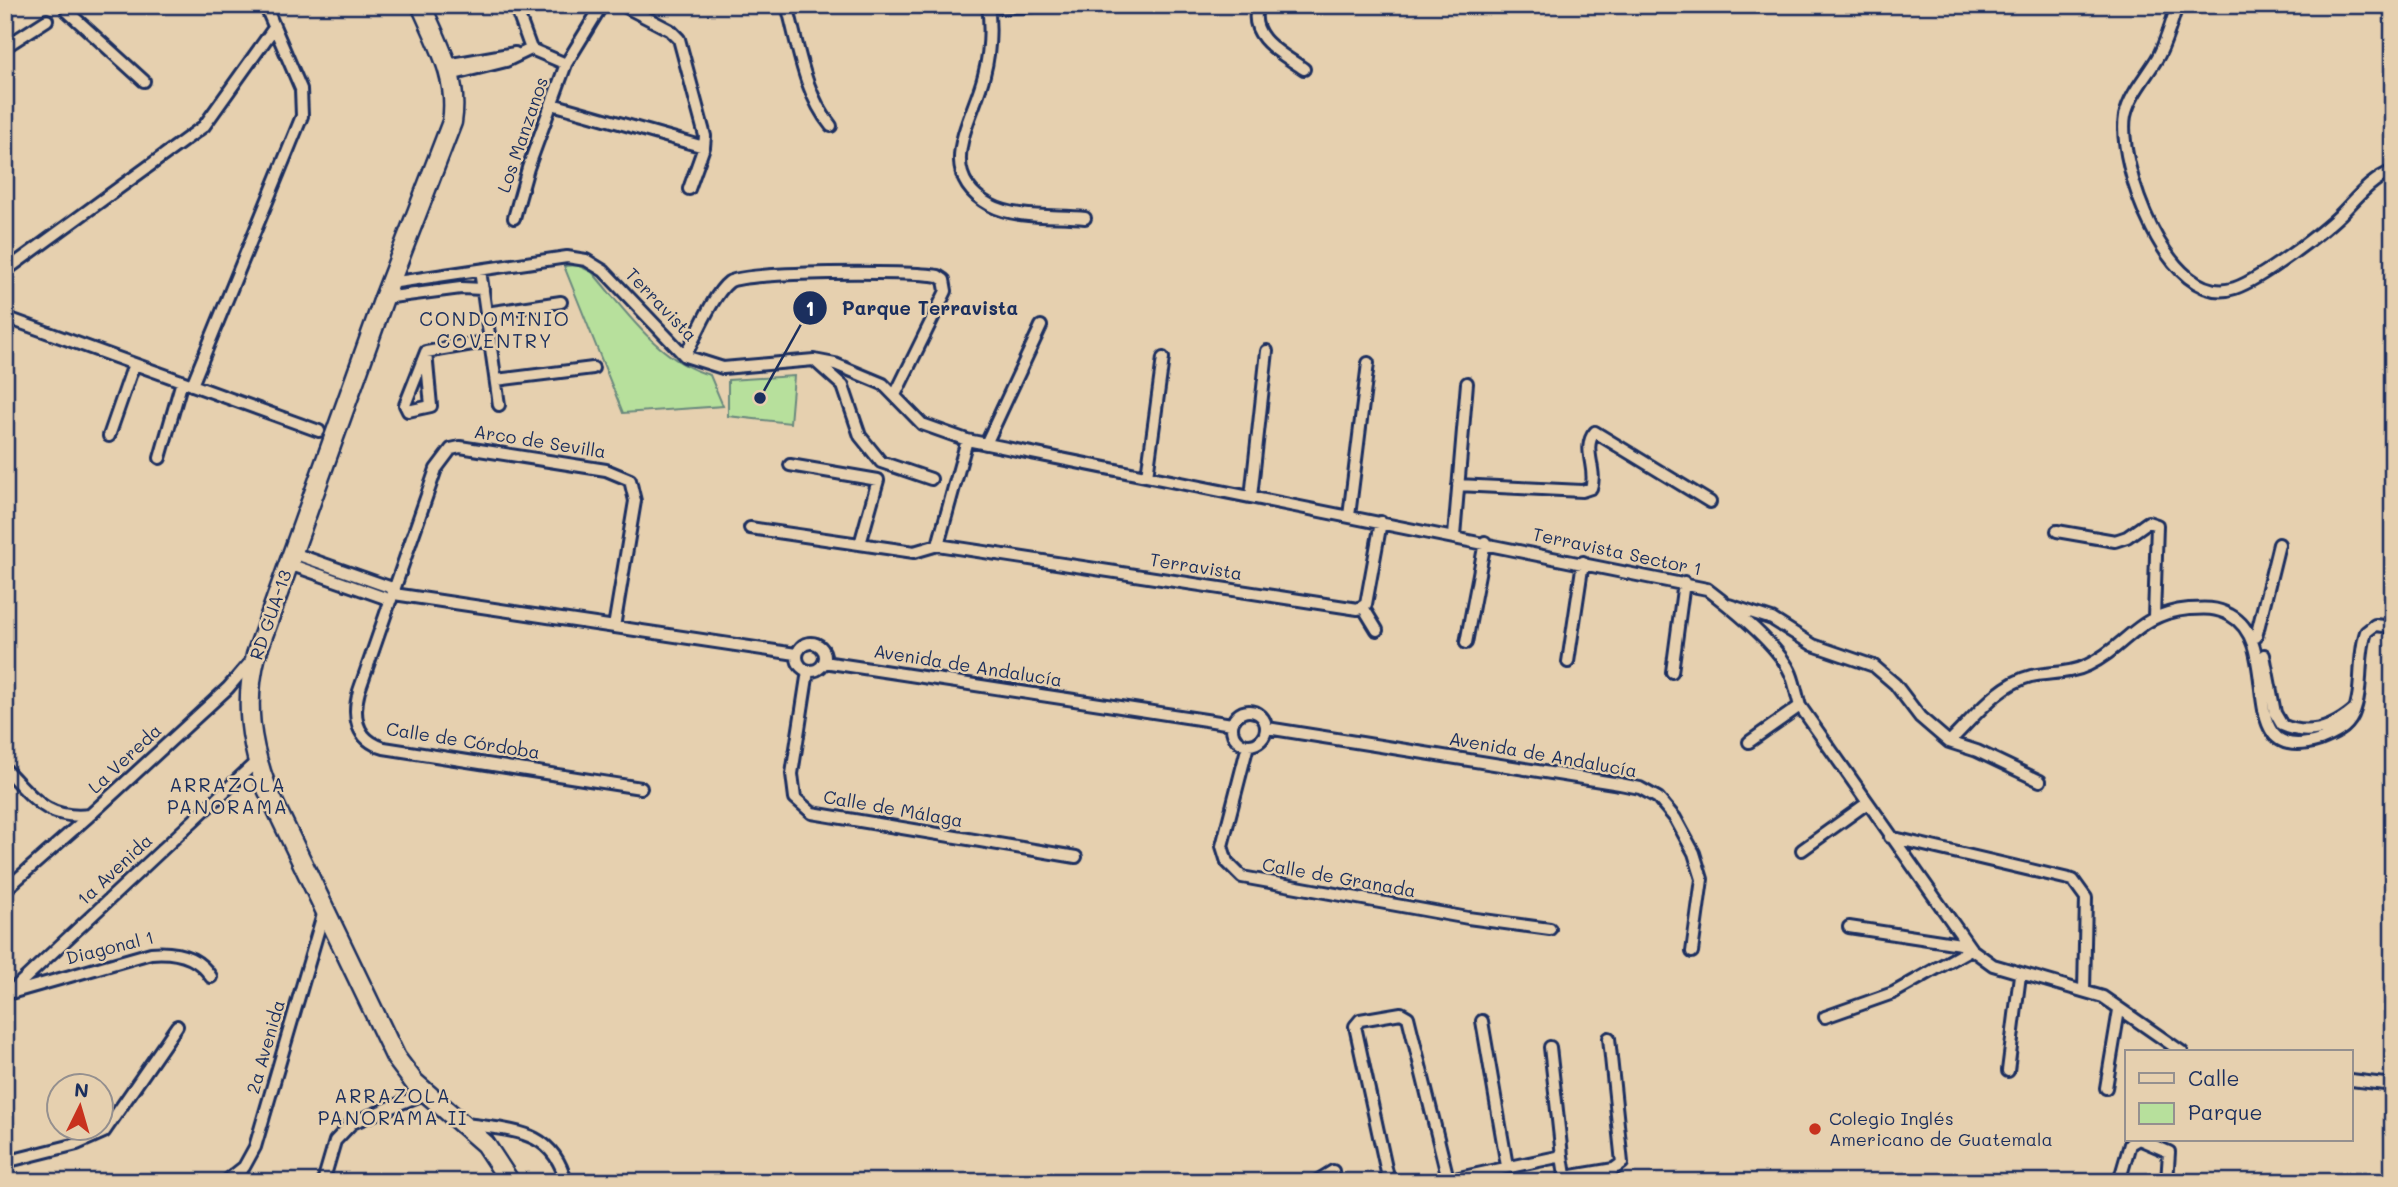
<svg xmlns="http://www.w3.org/2000/svg" width="2398" height="1187" font-family="Mali,sans-serif">
  <style>
    .green { fill: #b7e09c; stroke: #69887d; stroke-width: 2 }
    .lines { fill: none; stroke-linecap: round; stroke-linejoin: round }
    .street-casing { stroke: #1b2f5e; stroke-width: 16 }
    .primary-casing { stroke: #1b2f5e; stroke-width: 23 }
    .street { stroke: #e6d0af; stroke-width: 10 }
    .primary { stroke: #e6d0af; stroke-width: 18 }
    .poi-dot { fill: #c8321e; stroke: #e6d0af; stroke-width: 2.5 }
    .labels { text-anchor: middle; stroke-width: 5; stroke-linejoin: round; paint-order: stroke }
    .street-label { font-size: 18px; fill: #1b2f5e; stroke: #e6d0af }
    .poi-label { font-size: 18px; fill: #1b2f5e; stroke: #e6d0af; text-anchor: start }
    .neighbourhood-label { font-size: 19px; letter-spacing: 2px; fill: #1b2f5e; stroke: #e6d0af }
    .leader { fill: none; stroke: #1b2f5e; stroke-width: 2.5 }
    .callout-dot { fill: #1b2f5e; stroke: #e6d0af; stroke-width: 2.5 }
    .mark-label { font-size: 21px; text-anchor: middle; font-weight: bold; fill: #fff }
    .callout-label { font-size: 19px; text-anchor: middle; font-weight: bold; fill: #1b2f5e; stroke: #e6d0af; stroke-width: 5; stroke-linejoin: round; paint-order: stroke }
  </style>
  <rect width="100%" height="100%" fill="#e6d0af"/>
  <filter id="ink" filterUnits="userSpaceOnUse"><feTurbulence type="fractalNoise" baseFrequency=".0143" numOctaves="2"/><feDisplacementMap in="SourceGraphic" scale="14" xChannelSelector="R" yChannelSelector="G"/><feConvolveMatrix kernelMatrix="1 2 1 2 8 2 1 2 1" color-interpolation-filters="sRGB"/></filter>
  <g filter="url(#ink)">
    <path class="green" d="M577 265 592 272C626 311 658 361 710 375L723 406 623 413 564 266Z
      M794 376 790 423 728 416V380Z"/>
    <g class="lines">
      <defs>
        <path id="street" d="M73 5 67 11 144 81
          M515 5 531 49 566 64
          M622 5 670 30 679 39 705 136 704 147 689 189
          M787 5C798 45 804 93 831 126
          M988 5C991 29 990 52 984 75 974 118 932 173 990 205 1015 219 1057 215 1085 218
          M1258 5C1246 37 1283 54 1304 69
          M2177 5C2172 22 2167 39 2159 55 2148 75 2130 93 2125 116 2117 163 2168 311 2235 288 2261 279 2319 235 2340 215 2356 199 2371 179 2393 171
          M988 8 1058 5
          M5 47 47 20
          M447 65 515 53
          M450 75 506 61 531 49
          M552 104 704 147
          M514 218 528 168 566 64 602 5
          M480 270 499 405
          M5 271 204 126 274 28
          M390 283 567 257 586 260 604 271 685 356 723 368 814 360 835 364 883 384 922 424 967 440 1707 589C1732 608 1779 646 1791 674 1795 684 1797 696 1800 706L1971 949 1993 965 2103 997 2182 1052
          M384 298 461 288 483 289
          M486 313 561 302
          M5 317 319 431
          M426 352 431 406 408 411 405 405 426 352 490 341
          M685 356C695 338 713 294 729 282 744 271 913 271 938 276L944 280 946 291 895 395
          M814 360 843 386 860 436 881 462 931 479
          M496 380 593 368
          M192 385 302 116 301 89 265 5
          M109 436 134 364
          M986 444 1041 326
          M160 458 182 381
          M790 465 878 480 860 544
          M1147 476 1163 358
          M1458 485 1582 491 1591 488C1598 470 1581 448 1595 432L1710 502
          M1251 497 1267 351
          M1349 516 1368 363
          M750 528 914 552 938 545 1358 609 1366 604 1381 522
          M2057 531 2115 541 2127 537 2148 522 2157 525 2154 617
          M1454 536 1467 383
          M938 545 967 440
          M293 553 395 589
          M289 564 391 600
          M394 594 796 654
          M1729 605 1772 619 1813 645 1874 666 1895 684 1920 717 1949 742 1977 751 2040 781
          M1363 607 1377 630
          M614 627 635 501 630 480 606 470 460 447 451 449 436 469 359 691C352 717 356 740 384 748L641 788
          M2256 637 2279 544
          M797 657a14 14 0 1 1 28 0a14 14 0 1 1-28 0Z
          M1466 643 1485 542
          M2264 655 2275 713 2282 725C2308 737 2332 729 2354 710
          M824 662 1232 724
          M1568 662 1583 562
          M808 671 792 774 795 798 812 813 1076 857
          M1672 672 1684 582
          M1232 728a17 17 0 1 1 34 0a17 17 0 1 1-34 0Z
          M1267 728 1620 784 1640 788 1658 798 1675 818 1694 853 1702 879 1692 952
          M1749 742 1800 706
          M1949 742C1972 720 1998 684 2031 676 2050 672 2070 674 2088 665 2128 646 2136 614 2189 609 2204 608 2216 607 2230 615 2286 645 2230 768 2320 740 2333 735 2347 729 2353 715 2364 689 2357 658 2366 632L2375 625 2393 627
          M1248 745 1222 846 1227 862 1242 877 1468 918 1550 929
          M5 769C34 798 46 820 90 815L228 688 252 660
          M1890 837 2073 880 2086 898 2084 991
          M1802 850 1866 804
          M5 890 89 816
          M1849 927 1967 945
          M14 992 151 953C175 951 198 956 211 977
          M5 997 257 761
          M1825 1017 1893 993 1971 949
          M1482 1021 1507 1166
          M1550 1047 1562 1156
          M2008 1071 2020 975
          M2351 1080 2393 1085
          M2106 1088 2119 1010
          M466 1124C513 1131 553 1129 566 1182
          M2141 1140 2169 1152 2167 1182
          M5 1162 77 1144 104 1132 177 1026
          M1566 1177 1614 1169 1622 1163 1609 1038
          M225 1182 244 1167 255 1147 324 911
          M323 1182 335 1141 352 1123 426 1093
          M1315 1182 1333 1171
          M1389 1182 1355 1026 1360 1020 1401 1013 1408 1017 1448 1179
          M1440 1182 1562 1156 1566 1182
          M2119 1182 2130 1144 2137 1140"/>
        <path id="primary" d="M421 5C438 44 459 79 452 122L384 298 256 655C244 702 250 744 267 789L396 1058 414 1082 485 1144 510 1182"/>
      </defs>
      <use href="#street" class="street-casing"/>
      <use href="#primary" class="primary-casing"/>
      <use href="#street" class="street"/>
      <use href="#primary" class="primary"/>
    </g>
  </g>
  <circle class="poi-dot" cx="1815" cy="1129" r="7"/>
  <g class="labels">
    <g class="street-label">
      <text transform="translate(523 135) rotate(-71)" y="6">Los Manzanos</text>
      <text transform="translate(661 305) rotate(46)" y="6">Terravista</text>
      <text transform="translate(540 442) rotate(9)" y="6">Arco de Sevilla</text>
      <text transform="translate(1617 552) rotate(12)" y="6">Terravista Sector 1</text>
      <text transform="translate(1196 567) rotate(9)" y="6">Terravista</text>
      <text transform="translate(271 615) rotate(-71)" y="6">RD GUA-13</text>
      <text transform="translate(968 666) rotate(9)" y="6">Avenida de Andalucía</text>
      <text transform="translate(463 741) rotate(9)" y="6">Calle de Córdoba</text>
      <text transform="translate(1543 755) rotate(10)" y="6">Avenida de Andalucía</text>
      <text transform="translate(125 759) rotate(-43)" y="6">La Vereda</text>
      <text transform="translate(893 809) rotate(10)" y="6">Calle de Málaga</text>
      <text transform="translate(115 870) rotate(-43)" y="6">1a Avenida</text>
      <text transform="translate(1339 878) rotate(10)" y="6">Calle de Granada</text>
      <text transform="translate(110 948) rotate(-14)" y="6">Diagonal 1</text>
      <text transform="translate(266 1047) rotate(-74)" y="6">2a Avenida</text>
    </g>
    <g class="poi-label">
      <text x="1829" y="1125">Colegio Inglés<tspan x="1829" dy="21">Americano de Guatemala</tspan></text>
    </g>
    <g class="neighbourhood-label">
      <text x="495" y="326">CONDOMINIO<tspan x="495" dy="22">COVENTRY</tspan></text>
      <text x="228" y="792">ARRAZOLA<tspan x="228" dy="22">PANORAMA</tspan></text>
      <text x="393" y="1103">ARRAZOLA<tspan x="393" dy="22">PANORAMA II</tspan></text>
    </g>
  </g>
  <path class="leader" d="M760 398L810 308"/>
  <g class="callout-dot">
    <circle cx="760" cy="398" r="7"/>
    <circle cx="810" cy="308" r="18"/>
  </g>
  <g class="mark-label">
    <text x="810" y="316">1</text>
  </g>
  <g class="callout-label">
    <text x="930" y="315">Parque Terravista</text>
  </g>
  <rect width="2398" height="1187" fill="none" stroke="#e6d0af" stroke-width="28"/>
  <rect x="14" y="14" width="2370" height="1159" fill="none" stroke="#1b2f5e" stroke-width="2.5" filter="url(#ink)"/>
  <rect x="2125" y="1050" width="228" height="91" fill="#e6d0af" stroke="#95908f" stroke-width="2"/>
  <rect x="2139" y="1073" width="35" height="10" fill="#e6d0af" stroke="#95908f" stroke-width="2"/>
  <text x="2188" y="1086" font-size="21" fill="#1b2f5e">Calle</text>
  <rect x="2139" y="1103" width="35" height="21" fill="#b7e09c" stroke="#95908f" stroke-width="2"/>
  <text x="2188" y="1120" font-size="21" fill="#1b2f5e">Parque</text>
  <g transform="translate(80 1107) rotate(5)"><circle r="33" fill="#e6d0af" stroke="#95908f" stroke-width="2"/>
  <path d="M0-5L12 26L0 18L-12 26Z" fill="#c8321e"/>
  <text y="-10" font-size="19" font-weight="bold" text-anchor="middle" fill="#1b2f5e">N</text>
  </g>
</svg>
